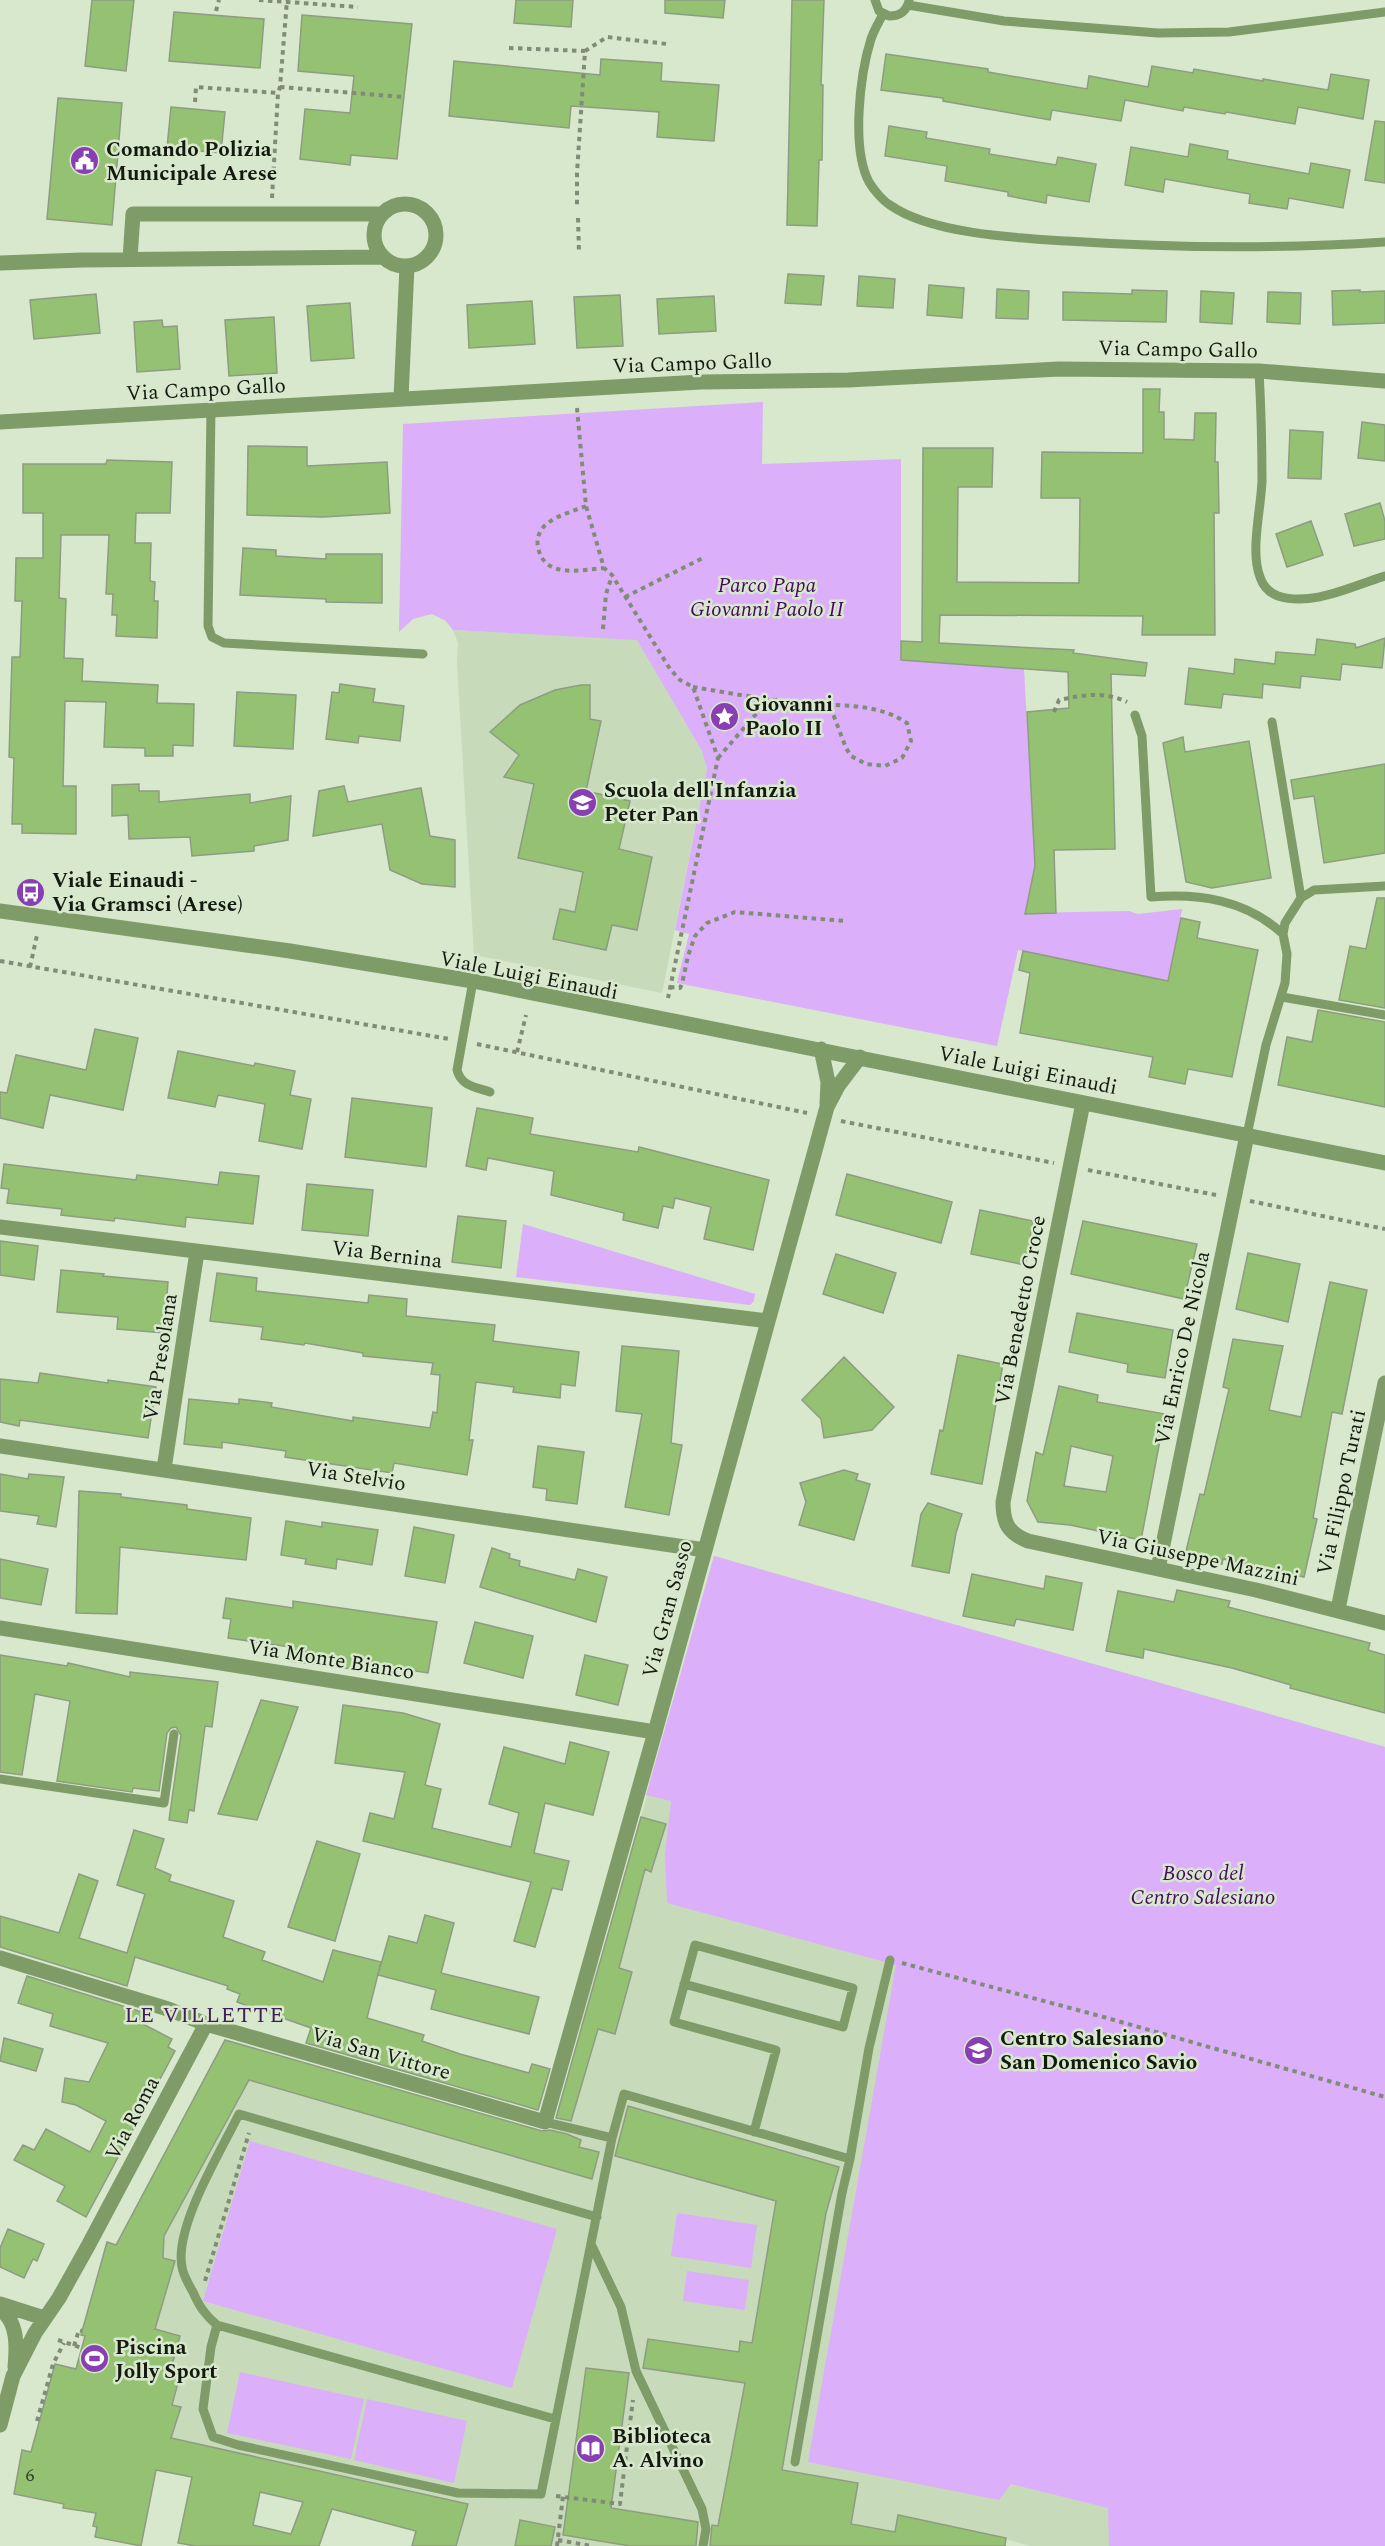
<svg xmlns="http://www.w3.org/2000/svg" width="1385" height="2546" font-family="Spectral,serif">
  <style>
    .built { fill: #c7dbba }
    .green { fill: #dbaff9 }
    .building { fill: #95c272; stroke: #8d9c82; stroke-width: 1.5; fill-rule: evenodd }
    .lines { fill: none; stroke-linecap: round; stroke-linejoin: round }
    .path { stroke: #808c78; stroke-width: 4; stroke-dasharray: 4.5 4.5; stroke-linecap: butt }
    .service { stroke: #7e9b68; stroke-width: 9 }
    .minor { stroke: #7e9b68; stroke-width: 15 }
    .labels { text-anchor: middle; stroke-width: 5; stroke-linejoin: round; paint-order: stroke }
    .number-label { font-size: 18px; fill: #344428 }
    .poi-label { font-size: 21px; font-weight: bold; fill: #141a10; stroke: #d7e8cc; text-anchor: start }
    .street-label { font-size: 21px; fill: #141a10; stroke: #d7e8cc }
    .park-label { font-size: 21px; font-style: italic; fill: #480665; stroke: #d7e8cc }
    .neighbourhood-label { font-size: 22px; letter-spacing: 1.5px; fill: #401d54; stroke: #d7e8cc }
  </style>
  <rect width="100%" height="100%" fill="#d7e8cc"/>
  <path class="built" d="M453 630 637 639 702 751 707 769 662 993 474 955 457 663 458 643Z
    M714 1556 1385 1747V2546H1030L988 2534 898 2515 895 2532 907 2546H412L415 2530 303 2502 160 2471 181 2407 172 2405 179 2379 169 2376 180 2337 155 2329 175 2261 116 2245 225 2039 551 2133 581 2025 578 2024 595 1962 600 1963Z"/>
  <path class="green" d="M763 402 762 464 901 459V660L1024 669 1035 866 1026 913 1129 911 1138 914 1182 909 1168 981 1018 950 997 1046 677 983 689 934 675 930 707 769 702 751 637 640 453 630 446 621 432 614 413 619 399 632 403 424Z
    M523 1224 755 1294 754 1301 750 1305 516 1277Z
    M714 1556 1385 1747V2546H1109L1108 2508 1011 2484 999 2500 808 2462 896 1965 667 1903 665 1854 671 1801 646 1795Z
    M250 2141 557 2229 512 2388 203 2301Z
    M677 2213 757 2225 751 2268 671 2256Z
    M687 2271 749 2280 745 2310 683 2301Z
    M240 2372 364 2399 351 2459 227 2433Z
    M367 2399 467 2421 454 2483 354 2460Z"/>
  <path class="building" d="M92 0H134L126 71 85 66Z
    M516 0H573L571 27 514 23Z
    M665 0H725L723 18 665 13Z
    M792 0H824L821 85H823L822 160H819L817 226 787 225Z
    M174 12 264 19 260 68 169 61Z
    M302 15 412 24 397 159 351 155 350 165 300 159 305 109 350 113 354 76 298 71Z
    M886 54 988 69V72L1087 89 1089 76 1148 87 1152 66 1193 73 1194 69 1263 81V79L1328 90 1331 74 1369 80 1363 119 1298 107 1295 124 1226 112 1225 114 1184 107 1183 111 1125 100 1121 121 1052 110 1050 120 943 101V98L881 90Z
    M601 59 662 63 661 81 719 85 714 141 657 137 659 112 571 106 569 128 449 116 454 61 600 75Z
    M58 98 122 103 112 225 47 219Z
    M171 107 225 112 221 153 167 148Z
    M1375 121 1385 122V183L1365 180Z
    M889 126 927 132 926 138 990 149 989 154 1056 165 1058 157 1096 164 1089 202 1047 195 1046 203 1008 196V192L945 181 947 166 885 156Z
    M1190 144 1228 151 1227 159 1309 174 1311 163 1350 170 1343 208 1289 198 1287 209 1249 203 1250 194 1165 179 1163 192 1125 185 1131 147 1188 157Z
    M788 274 824 276 821 305 785 303Z
    M859 276 895 279 893 308 857 306Z
    M929 285 964 288 962 318 927 315Z
    M997 289 1029 291 1028 319 996 318Z
    M1132 290 1167 291 1166 322 1063 320V292L1132 294Z
    M1360 290V292L1385 291V323L1333 325 1332 291Z
    M1201 291 1234 293 1232 324 1200 322Z
    M1268 292 1301 293 1300 324 1267 322Z
    M96 294 100 333 34 339 30 300Z
    M620 295 623 346 577 348 574 297Z
    M714 296 716 331 659 334 657 299Z
    M532 301 535 344 469 348 467 305Z
    M350 303 354 358 311 361 307 306Z
    M274 317 277 373 229 376 225 320Z
    M162 320 163 327 177 326 180 369 137 372 134 322Z
    M1143 389H1160L1159 412H1164V439L1194 440 1195 413H1216L1215 462H1218L1219 513H1214L1215 635H1142L1143 616 940 615 939 643 1074 650 1073 653 1147 663 1145 676 1111 674 1115 849 1054 850 1056 913 1025 914 1035 866 1027 712 1069 708 1068 672 901 660V641L922 642 923 448H993L992 487H958L957 582 1079 583 1080 498H1041L1042 452 1143 453Z
    M1362 422 1385 425V461L1358 458Z
    M1290 430 1323 432 1321 479 1288 478Z
    M248 446 307 447V466L387 462 390 513 323 517 247 515Z
    M107 460 172 462 170 513H136L135 543H151L150 581 155 582 154 601H158L157 638 116 636 117 615H112L113 594H106L109 535H61L59 598 66 599 64 658 83 659 82 681 158 685 157 703 194 704 193 746 173 745V756H145V748L104 747 106 702 65 701 63 786H76V834L22 833V824H12L14 758 9 757 12 657H20L22 601H15L16 558H43V513H23V464H106Z
    M1380 503 1385 521V539L1354 546 1345 514Z
    M1311 521 1323 555 1287 567 1276 534Z
    M243 548 276 550V556L326 559V554H382V603L326 602V599L240 595Z
    M1385 638 1382 668 1342 664 1340 680 1301 676 1300 688 1263 684 1262 698 1223 694 1221 708 1185 704 1189 668 1234 674 1235 659 1275 664 1276 652 1315 655 1317 639 1355 644 1356 648Z
    M340 684 375 689 373 702 404 706 400 741 359 736 358 743 326 739 332 692 339 693Z
    M581 685H590V719L601 721 586 791 630 801 619 849 652 857 637 930 612 925 606 950 553 939 560 909 575 912 583 872 518 858 534 784 504 777 519 755 490 732 520 705 555 690Z
    M237 692 296 695 293 749 234 746Z
    M1183 737 1185 752 1249 741 1271 878 1212 888 1186 882 1163 743Z
    M1385 764V853L1324 863 1314 796 1294 799 1291 780Z
    M139 784V791H159V802L250 794V803L291 796 288 840 254 846V851L192 856 190 837 129 839 128 815 112 816V785Z
    M344 786 348 802 421 788 430 836 455 840V887L422 884 390 870 382 824 313 836 319 791Z
    M1377 898H1385V1008L1339 1000 1350 946 1366 949Z
    M1181 918 1200 922 1197 938 1258 950 1232 1077 1188 1069 1185 1084 1149 1077 1153 1057 1020 1033 1030 973 1019 970 1023 951 1168 981Z
    M1318 1010 1385 1022V1107L1278 1085 1287 1037 1312 1042Z
    M95 1029 138 1038 123 1110 50 1095 43 1128 0 1118V1092L7 1093 16 1055 86 1070Z
    M178 1051 254 1066 255 1063 295 1071 290 1095 311 1099 302 1149 259 1141 265 1104 218 1095 215 1107 168 1098Z
    M352 1098 432 1108 426 1167 345 1157Z
    M477 1108 533 1118 530 1134 638 1152 639 1147 769 1180 753 1250 704 1239 711 1207 675 1198 673 1208 663 1206 658 1228 623 1220 624 1213 551 1195 554 1171 488 1158 486 1170 466 1166Z
    M4 1164 136 1180 137 1175 218 1185 220 1172 259 1176 253 1224 186 1217 185 1227 115 1218 114 1221 61 1215 62 1209 7 1203 9 1189 1 1188Z
    M847 1174 952 1202 941 1243 836 1215Z
    M307 1184 373 1190 368 1236 302 1230Z
    M980 1210 1033 1221 1025 1265 971 1254Z
    M458 1216 506 1221 501 1268 452 1262Z
    M1083 1221 1197 1244 1184 1299 1071 1274Z
    M0 1241 38 1246 34 1280 0 1275Z
    M1248 1253 1300 1264 1288 1322 1236 1309Z
    M836 1254 896 1273 883 1313 823 1294Z
    M61 1270 104 1274 103 1276 168 1282 164 1333 117 1329 118 1317 57 1312Z
    M217 1273 257 1278 256 1291 368 1303 369 1295 407 1299 406 1316 495 1325 493 1341 579 1352 575 1386 561 1384 560 1398 513 1392 514 1387 476 1382 469 1440H473L467 1475 394 1463 392 1473 285 1457 286 1451 222 1442V1448L184 1444 189 1399 239 1404V1399L272 1403 271 1407 353 1421V1417L430 1428 433 1412 437 1413 440 1375 431 1374 433 1363 363 1356V1353L305 1343 304 1345 261 1339 263 1327 210 1321Z
    M1330 1282 1367 1290 1342 1414 1332 1412 1313 1518 1317 1519 1304 1577 1223 1559 1222 1564 1185 1555 1200 1494 1204 1495 1229 1389 1223 1387 1233 1339 1283 1346 1269 1410 1301 1417Z
    M1077 1313 1173 1330 1165 1378 1127 1372 1128 1364 1069 1352Z
    M622 1346 679 1351 671 1443 682 1445 669 1515 625 1507 642 1414 616 1411Z
    M958 1355 1003 1364 982 1484 931 1474 940 1430 943 1431Z
    M844 1357 894 1407 872 1430 824 1438 821 1419 802 1400Z
    M40 1373 108 1383V1380L156 1387 148 1438 20 1420 19 1426 0 1422V1379L38 1383Z
    M1059 1386 1098 1395 1097 1402 1165 1414 1141 1540 1070 1525 1038 1522 1027 1501 1036 1452 1043 1455ZM1071 1446 1113 1456 1106 1492 1064 1486Z
    M538 1446 584 1452 577 1504 546 1500 547 1489 533 1487Z
    M844 1470 858 1474 856 1480 870 1484 854 1540 799 1525 806 1502 800 1483Z
    M0 1474 28 1479 29 1474 64 1477 56 1527 37 1524 39 1516 0 1511Z
    M79 1491 121 1494V1497L187 1505V1509L251 1518 246 1560 120 1547 117 1614 76 1613Z
    M928 1503 962 1514 956 1533 949 1573 912 1566 921 1514Z
    M286 1521 322 1527V1522L378 1530 372 1565 337 1559 336 1569 305 1564 306 1559 281 1555Z
    M414 1527 454 1535 445 1583 405 1576Z
    M492 1548 510 1554 509 1558 520 1561 519 1566 575 1580 578 1569 607 1577 596 1622 480 1587Z
    M0 1559 48 1569 41 1605 0 1598Z
    M972 1574 1044 1589 1046 1576 1082 1583 1073 1630 1016 1619 1014 1626 963 1616Z
    M1177 1590 1230 1601 1228 1607 1370 1643 1368 1650 1385 1655V1713L1290 1688 1291 1685 1232 1668 1144 1649 1143 1658 1106 1651 1118 1591 1174 1602Z
    M226 1598 293 1608V1601L437 1622 428 1673 378 1665 377 1672 289 1661 290 1647 228 1638 231 1619 223 1618Z
    M475 1622 533 1636 523 1678 464 1663Z
    M0 1655 67 1666 68 1663 130 1677V1672L218 1682 212 1727 205 1726 194 1811 189 1810 187 1823 169 1820 181 1735 176 1727 171 1728 167 1733 159 1791 133 1788 132 1792 57 1781 70 1701 35 1694 22 1775 0 1772Z
    M585 1655 628 1665 618 1705 576 1695Z
    M261 1700 298 1707 257 1820 218 1814Z
    M343 1705 403 1713 440 1724 425 1785 441 1789 432 1828 511 1847 519 1813 489 1804 504 1747 565 1764 570 1742 609 1752 593 1815 545 1803 534 1853 569 1861 562 1890 552 1888 535 1947 514 1941 531 1882 363 1841 370 1813 394 1819 405 1772 335 1763Z
    M641 1817 666 1824 651 1872 645 1869 619 1968 632 1972 615 2034 598 2029 571 2121 556 2118Z
    M134 1830 164 1839 155 1868 171 1875 169 1881 234 1901 223 1937 265 1952 262 1960 323 1982 333 1950 381 1962 367 2018 424 2035 422 2041 460 2054 529 2073 532 2064 550 2069 538 2110 306 2043 311 2028 237 2002 240 1994 227 1989 228 1986 135 1957 127 1986 0 1947V1916L59 1933 79 1874 98 1881 79 1938 127 1953 145 1894 117 1885Z
    M317 1841 360 1854 335 1941 288 1927Z
    M425 1915 454 1923 441 1973 539 1997 529 2034 431 2009 436 1990 378 1975 389 1936 417 1943Z
    M27 1976 142 2012 139 2022 172 2039 168 2047 175 2051 86 2217 57 2201 65 2186 14 2160 23 2145 34 2150 46 2129 90 2152 106 2121 76 2105 62 2102 65 2078 89 2082 108 2043 50 2026 53 2014 18 2003Z
    M4 2038 43 2049 36 2071 0 2061Z
    M225 2040 542 2131 550 2130 567 2134 581 2140 579 2147 599 2152 592 2179 249 2080 164 2236 163 2258 175 2261 155 2329 180 2336 169 2376 179 2379 172 2405 181 2407 171 2438 468 2504 456 2546H412L416 2531 332 2509 319 2546H195L178 2543 192 2477 156 2470 141 2546 95 2537 97 2527 93 2526 96 2513 63 2508 64 2504 14 2494 22 2450 31 2452 55 2364 76 2369 85 2336 81 2335 107 2242 116 2245ZM260 2492 303 2502 291 2534 253 2525Z
    M628 2106 839 2167 826 2213 782 2470 858 2483 851 2524 895 2532 898 2515 1006 2538 1005 2546H710L712 2525 718 2526 745 2383 643 2368 648 2339 739 2352 740 2341 752 2343 776 2201 615 2156Z
    M8 2229 44 2244 37 2261 33 2259 24 2278 0 2267V2248Z
    M586 2368 629 2373 611 2508 698 2522 696 2546H630L563 2535Z
    M520 2520 555 2527 551 2546H515Z"/>
  <g class="lines">
    <path class="path" d="M259 0 358 7
      M216 11 219 0
      M509 48 585 51 577 173V205
      M585 51 607 37 667 44
      M280 87 403 97
      M195 102 196 87 278 93
      M272 198 278 93 280 87 287 0
      M578 218 579 253
      M577 408 586 506 604 568 612 575 670 669 680 680 693 687 718 758 668 998
      M586 506C574 511 558 515 548 523 540 528 536 538 538 547 544 579 580 570 604 568
      M625 597 703 558
      M603 629 606 594 612 576
      M693 687C728 693 763 699 799 703 836 707 874 701 907 723L911 741 902 758 885 766 866 764 851 756 846 748 830 706
      M1054 712 1059 700C1083 695 1105 691 1127 702
      M718 758 769 699
      M0 961 449 1039
      M30 967 37 935 40 936
      M670 987 680 988 682 984 688 956 695 936 707 923 735 912 845 921
      M477 1044 807 1113
      M517 1052 526 1015
      M841 1121 1054 1163
      M1088 1170 1216 1195
      M1250 1201 1385 1229
      M902 1963 1100 2016 1385 2097
      M205 2281 249 2133
      M58 2340 82 2348
      M74 2346 79 2330 82 2331
      M37 2421 53 2364 64 2343
      M628 2438 633 2400
      M556 2496 620 2504 628 2438 621 2437
      M558 2540 592 2546
      M557 2546 563 2496"/>
    <path class="service" d="M875 0 879 11 889 16C900 16 906 12 909 1
      M908 5 1004 21 1158 33 1229 32 1385 12
      M883 14C879 22 874 30 871 39 860 74 851 148 869 182 873 189 883 201 890 205 931 234 1017 238 1067 241 1173 248 1279 249 1385 242
      M1259 371C1261 407 1262 444 1262 481 1261 509 1250 551 1260 577 1263 586 1270 593 1278 596 1312 607 1352 586 1385 576
      M211 409 208 626 212 637 224 643 423 654
      M1135 715 1142 736 1151 897C1200 893 1246 900 1283 934
      M1272 722 1301 898
      M473 981 457 1070C461 1086 475 1087 490 1092
      M1282 997 1385 1015
      M1247 1135 1266 1045 1285 983 1287 954 1283 934 1285 923 1301 898 1314 890 1385 886
      M0 1779 164 1803 174 1734
      M684 1984 843 2027 853 1988 695 1945 674 2022 776 2050 754 2132
      M545 2122 612 2138
      M850 2159 869 2048 890 1960
      M591 2244 621 2307 636 2371 702 2509 706 2529 703 2546
      M217 2325 211 2347 203 2409 213 2437 238 2445 458 2493 541 2494 612 2138 624 2094 850 2159 842 2193 795 2462
      M555 2419 217 2325C205 2315 199 2306 193 2292 189 2285 183 2275 182 2267 174 2227 221 2151 239 2114L597 2217"/>
    <path class="minor" d="M374 235a31 31 0 1 1 62 0a31 31 0 1 1-62 0Z
      M130 259 133 214H381
      M0 263 82 260 383 257
      M401 398 407 266
      M0 422 701 382 848 380 1059 369 1259 371 1385 381
      M0 911 290 951 473 981 1385 1163
      M821 1049 828 1082 827 1104
      M1083 1103 1003 1502C1003 1523 1008 1533 1028 1541L1256 1590 1385 1623
      M0 1227 768 1321
      M0 1446 705 1550
      M164 1469 197 1252
      M1158 1569 1247 1135
      M1338 1609 1385 1383
      M0 1628 655 1732
      M0 1958 168 2009 206 2024 88 2246 59 2298 35 2333 13 2376 0 2425
      M206 2024 545 2122 655 1732 827 1107 838 1086 860 1057
      M0 2304 44 2318
      M0 2309C18 2322 17 2346 15 2367"/>
  </g>
  <defs>
    <symbol id="civic-disc" viewBox="-11 -11 22 22"><circle r="9.5" fill="#883fb1" stroke="#d7e8cc"/><path d="M-.6-6.5H3V-4.5H.6V-3L4-1V1h2V6H-6V1h2V-1L-.6-3ZM-1.2 2.5V6h2.4V2.5Z" fill="#fff"/></symbol>
    <symbol id="sight-disc" viewBox="-11 -11 22 22"><circle r="9.5" fill="#883fb1" stroke="#d7e8cc"/><path d="M0-6L1.8-2.2L6-1.7L2.9 1.2L3.7 5.4L0 3.3L-3.7 5.4L-2.9 1.2L-6-1.7L-1.8-2.2Z" fill="#fff"/></symbol>
    <symbol id="school-disc" viewBox="-11 -11 22 22"><circle r="9.5" fill="#883fb1" stroke="#d7e8cc"/><path d="M0-5L7-2L0 1L-7-2ZM-4 1L0 2.5L4 1V4Q0 6-4 4Z" fill="#fff"/></symbol>
    <symbol id="bus-disc" viewBox="-11 -11 22 22"><circle r="9.5" fill="#883fb1" stroke="#d7e8cc"/><path d="M-5-6H5V4H4V6H2V4H-2V6H-4V4H-5ZM-3.5-4V0h7V-4ZM-3.5 1.2v1.5H-2V1.2ZM2 1.2v1.5H3.5V1.2Z" fill="#fff"/></symbol>
    <symbol id="stadium-disc" viewBox="-11 -11 22 22"><circle r="9.5" fill="#883fb1" stroke="#d7e8cc"/><path d="M0-5a6.5 5 0 1 0 0 10a6.5 5 0 1 0 0-10ZM-3.5-1.8h7v3.6h-7Z" fill="#fff"/></symbol>
    <symbol id="library-disc" viewBox="-11 -11 22 22"><circle r="9.5" fill="#883fb1" stroke="#d7e8cc"/><path d="M-6-4Q-3-5.5-.7-3.5V5Q-3 3-6 4ZM6-4Q3-5.5 .7-3.5V5Q3 3 6 4Z" fill="#fff"/></symbol>
  </defs>
  <g fill-rule="evenodd">
    <use href="#civic-disc" x="68" y="144" width="33" height="33"/>
    <use href="#sight-disc" x="708" y="700" width="33" height="33"/>
    <use href="#school-disc" x="566" y="786" width="33" height="33"/>
    <use href="#bus-disc" x="14" y="876" width="33" height="33"/>
    <use href="#school-disc" x="962" y="2034" width="33" height="33"/>
    <use href="#stadium-disc" x="78" y="2342" width="33" height="33"/>
    <use href="#library-disc" x="574" y="2432" width="33" height="33"/>
  </g>
  <g class="labels">
    <g class="number-label">
      <text x="30" y="2481">6</text>
    </g>
    <g class="poi-label">
      <text x="106" y="156">Comando Polizia<tspan x="106" dy="24">Municipale Arese</tspan></text>
      <text x="745" y="711">Giovanni<tspan x="745" dy="24">Paolo II</tspan></text>
      <text x="604" y="797">Scuola dell'Infanzia<tspan x="604" dy="24">Peter Pan</tspan></text>
      <text x="52" y="887">Viale Einaudi -<tspan x="52" dy="24">Via Gramsci (Arese)</tspan></text>
      <text x="1000" y="2045">Centro Salesiano<tspan x="1000" dy="24">San Domenico Savio</tspan></text>
      <text x="115" y="2354">Piscina<tspan x="115" dy="24">Jolly Sport</tspan></text>
      <text x="612" y="2443">Biblioteca<tspan x="612" dy="24">A. Alvino</tspan></text>
    </g>
    <g class="street-label">
      <text transform="translate(1178 349) rotate(1)" y="7">Via Campo Gallo</text>
      <text transform="translate(692 363) rotate(-2)" y="7">Via Campo Gallo</text>
      <text transform="translate(206 389) rotate(-3)" y="7">Via Campo Gallo</text>
      <text transform="translate(529 975) rotate(11)" y="7">Viale Luigi Einaudi</text>
      <text transform="translate(1028 1070) rotate(11)" y="7">Viale Luigi Einaudi</text>
      <text transform="translate(387 1254) rotate(7)" y="7">Via Bernina</text>
      <text transform="translate(1020 1310) rotate(-79)" y="7">Via Benedetto Croce</text>
      <text transform="translate(1182 1348) rotate(-78)" y="7">Via Enrico De Nicola</text>
      <text transform="translate(160 1357) rotate(-81)" y="7">Via Presolana</text>
      <text transform="translate(356 1476) rotate(9)" y="7">Via Stelvio</text>
      <text transform="translate(1341 1492) rotate(-78)" y="7">Via Filippo Turati</text>
      <text transform="translate(1198 1557) rotate(12)" y="7">Via Giuseppe Mazzini</text>
      <text transform="translate(667 1609) rotate(-75)" y="7">Via Gran Sasso</text>
      <text transform="translate(331 1659) rotate(9)" y="7">Via Monte Bianco</text>
      <text transform="translate(381 2053) rotate(16)" y="7">Via San Vittore</text>
      <text transform="translate(132 2118) rotate(-62)" y="7">Via Roma</text>
    </g>
    <g class="park-label">
      <text x="767" y="592">Parco Papa<tspan x="767" dy="24">Giovanni Paolo II</tspan></text>
      <text x="1203" y="1880">Bosco del<tspan x="1203" dy="24">Centro Salesiano</tspan></text>
    </g>
    <g class="neighbourhood-label">
      <text x="205" y="2022">LE VILLETTE</text>
    </g>
  </g>
</svg>
